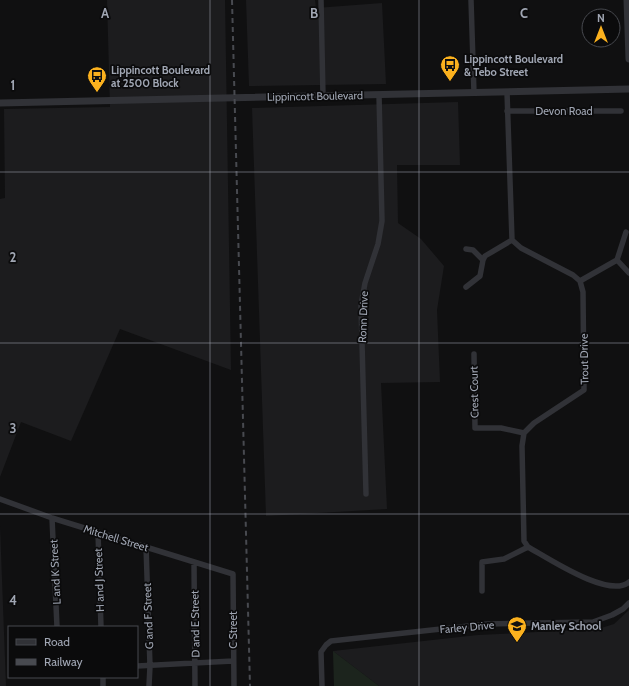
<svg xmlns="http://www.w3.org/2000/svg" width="629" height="686" font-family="Cabin,sans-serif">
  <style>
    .built { fill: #1c1c1e }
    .green { fill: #1c241d }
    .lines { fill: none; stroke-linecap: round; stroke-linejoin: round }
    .minor { stroke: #313237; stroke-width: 5.5 }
    .tertiary { stroke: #313237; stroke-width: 7 }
    .rail { stroke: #484a50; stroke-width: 2; stroke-dasharray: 5 4; stroke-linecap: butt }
    .grid { fill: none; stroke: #a0a6b3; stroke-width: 1; stroke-opacity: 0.55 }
    .labels { text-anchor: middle; stroke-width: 3.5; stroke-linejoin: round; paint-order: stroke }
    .poi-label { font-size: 11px; font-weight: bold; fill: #a0a6b3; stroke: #0b0b0c; text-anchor: start }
    .street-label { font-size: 11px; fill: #a0a6b3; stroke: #0b0b0c }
    .grid-label { font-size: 13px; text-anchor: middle; font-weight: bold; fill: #a0a6b3; stroke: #0b0b0c; stroke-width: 3.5; stroke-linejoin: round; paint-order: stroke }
  </style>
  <rect width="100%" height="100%" fill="#101011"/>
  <path class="built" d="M107 0H225L231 370 120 329 71 441 21 422 0 477V199L5 198 4 109 110 107Z
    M246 0H315L316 8 382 3 386 84 249 86Z
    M458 102 460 165H397L398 223 421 239 444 266 437 310 440 382 381 383 387 509 266 516 252 108Z
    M0 526 6 686H0Z
    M629 610V686H379L333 651 478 635 598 629 614 624Z"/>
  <path class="green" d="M333 651 379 686H334Z"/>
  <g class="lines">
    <path class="minor" d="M321 0 323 96
      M471 0 474 93
      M507 92 512 240 521 248 573 275 580 281 583 292 584 390 534 423 524 433 522 446 524 541 528 547C548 558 609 599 629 582
      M507 111H621
      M466 249 473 250 483 260
      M617 260 626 232
      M617 260 629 273
      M580 281 617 260
      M466 287 480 276 483 260 485 256 512 240
      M474 354 475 428H501L524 433
      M366 494 361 305 365 283 378 244 382 221 379 95
      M0 499 52 518 233 574 234 686
      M52 518 57 627
      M98 532 101 627
      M146 546 150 666 149 686
      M194 562 195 686
      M482 591V562L504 559 528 547
      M137 666 233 661
      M103 677V686
      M322 686 321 652 326 645 331 641 487 624 593 622 612 615 623 609 629 603"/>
    <path class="tertiary" d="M627 0 629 59
      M0 103 629 89"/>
    <path class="rail" d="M232 0 250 686"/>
  </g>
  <path class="grid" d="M210 0V686M419 0V686M0 172H629M0 343H629M0 514H629"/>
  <defs>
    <symbol id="bus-pin" viewBox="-11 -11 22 30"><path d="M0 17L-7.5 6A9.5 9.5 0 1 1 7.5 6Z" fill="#fbb11e" stroke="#0b0b0c"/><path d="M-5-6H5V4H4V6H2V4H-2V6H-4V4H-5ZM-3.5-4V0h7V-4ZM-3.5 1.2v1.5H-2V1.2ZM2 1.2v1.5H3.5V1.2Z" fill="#111"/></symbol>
    <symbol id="school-pin" viewBox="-11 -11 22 30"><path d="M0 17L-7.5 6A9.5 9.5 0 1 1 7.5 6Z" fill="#fbb11e" stroke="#0b0b0c"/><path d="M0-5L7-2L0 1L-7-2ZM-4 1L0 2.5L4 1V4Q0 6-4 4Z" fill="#111"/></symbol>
  </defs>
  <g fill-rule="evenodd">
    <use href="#bus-pin" x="439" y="54" width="22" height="30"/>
    <use href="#bus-pin" x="86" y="65" width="22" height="30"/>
    <use href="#school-pin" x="506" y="615" width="22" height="30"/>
  </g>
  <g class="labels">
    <g class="poi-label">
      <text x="464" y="63">Lippincott Boulevard<tspan x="464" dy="13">&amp; Tebo Street</tspan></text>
      <text x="111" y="74">Lippincott Boulevard<tspan x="111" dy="13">at 2500 Block</tspan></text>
      <text x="531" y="630">Manley School</text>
    </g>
    <g class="street-label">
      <text transform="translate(315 96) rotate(-1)" y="4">Lippincott Boulevard</text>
      <text x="564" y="115">Devon Road</text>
      <text transform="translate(363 317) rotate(-88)" y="4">Ronn Drive</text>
      <text transform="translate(584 359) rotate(-91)" y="4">Trout Drive</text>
      <text transform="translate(474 392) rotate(-91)" y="4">Crest Court</text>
      <text transform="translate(116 538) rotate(17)" y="4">Mitchell Street</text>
      <text transform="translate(55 572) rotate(-93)" y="4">L and K Street</text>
      <text transform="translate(99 580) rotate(-92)" y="4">H and J Street</text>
      <text transform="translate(148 616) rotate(-92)" y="4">G and F Street</text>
      <text transform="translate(195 624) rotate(-91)" y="4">D and E Street</text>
      <text transform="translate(467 627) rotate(-5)" y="4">Farley Drive</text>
      <text transform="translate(233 630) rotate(-90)" y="4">C Street</text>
    </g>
  </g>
  <g class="grid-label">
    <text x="105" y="18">A</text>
    <text x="314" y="18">B</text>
    <text x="524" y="18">C</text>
    <text x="13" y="90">1</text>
    <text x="13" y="262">2</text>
    <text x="13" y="433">3</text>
    <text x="13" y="605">4</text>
  </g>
  <rect x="8" y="626" width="130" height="52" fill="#0b0b0c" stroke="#47494f"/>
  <rect x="16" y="639" width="20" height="6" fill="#313237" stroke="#47494f"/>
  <text x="44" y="646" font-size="12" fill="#a0a6b3">Road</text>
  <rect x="16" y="659" width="20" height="6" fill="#484a50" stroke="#47494f"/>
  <text x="44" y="666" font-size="12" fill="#a0a6b3">Railway</text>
  <g transform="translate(601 28)"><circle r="19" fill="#0b0b0c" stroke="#47494f"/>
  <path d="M0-3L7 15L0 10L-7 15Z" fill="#fbb11e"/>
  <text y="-6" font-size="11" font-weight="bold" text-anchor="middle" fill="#a0a6b3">N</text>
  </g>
</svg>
